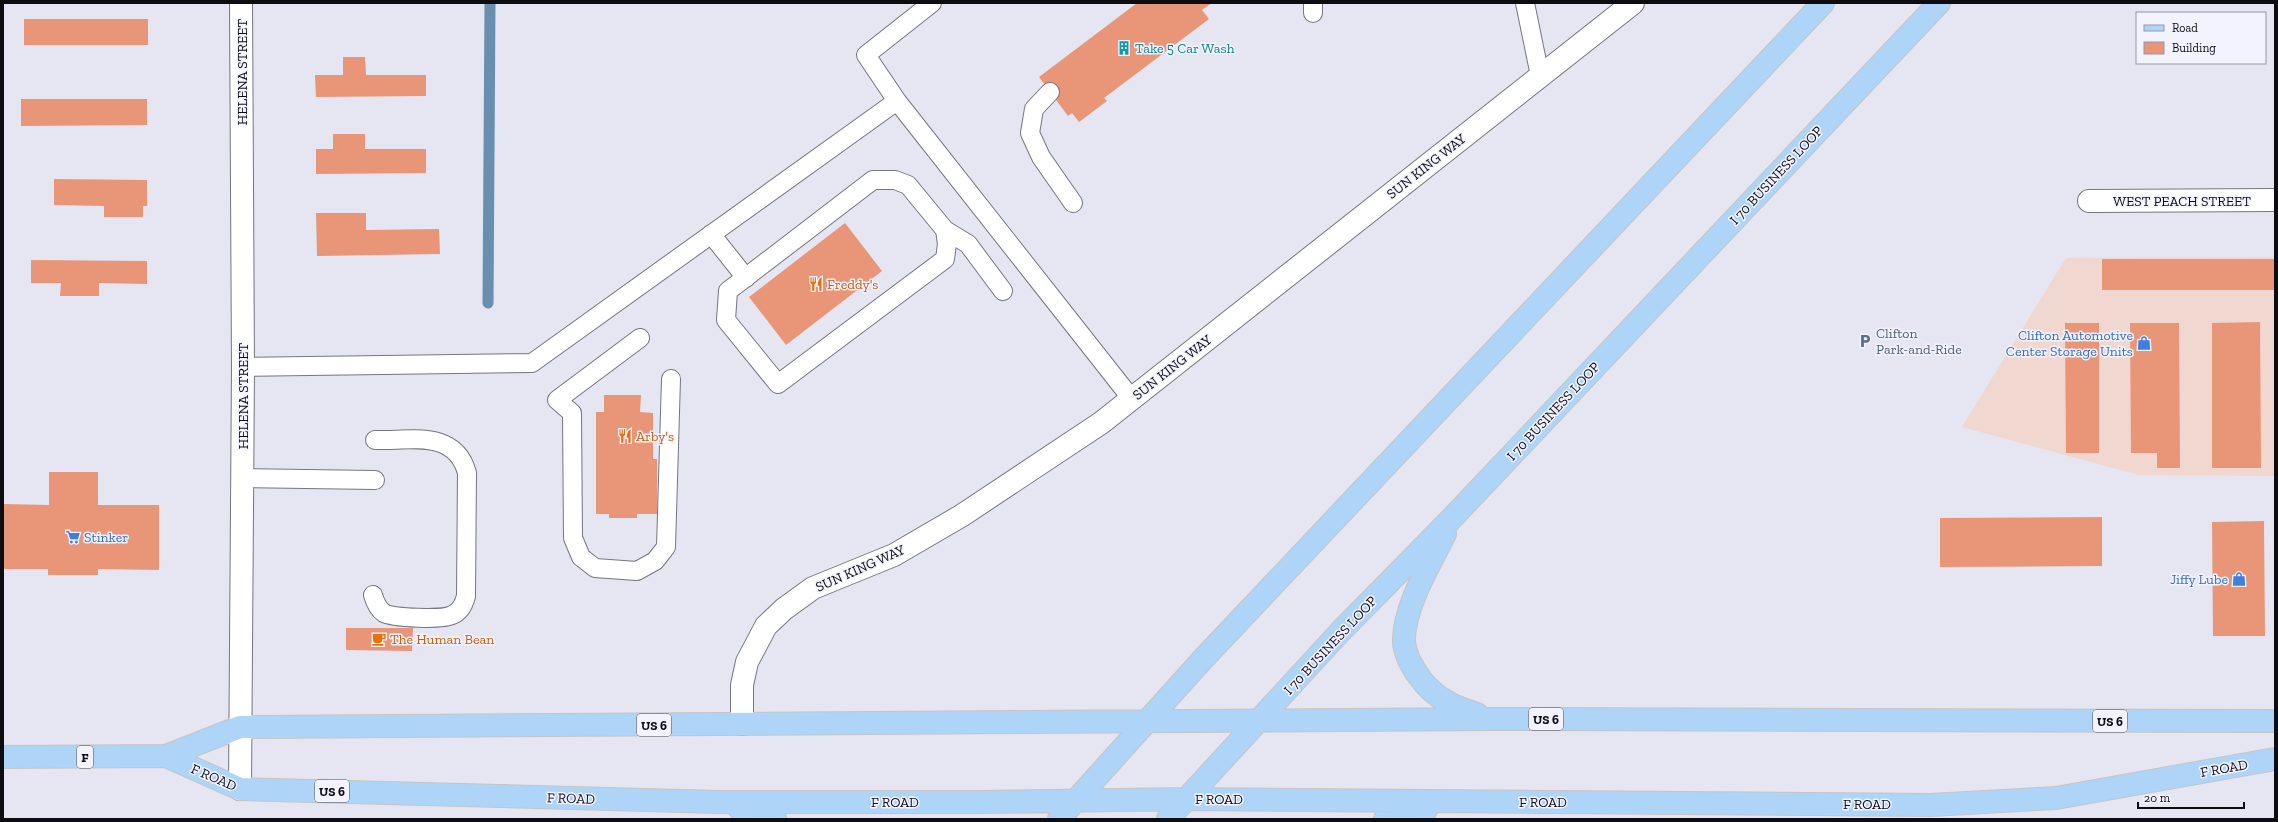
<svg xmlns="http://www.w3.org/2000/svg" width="2278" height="822" font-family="'Zilla Slab',serif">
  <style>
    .commercial { fill: #f0d7cf }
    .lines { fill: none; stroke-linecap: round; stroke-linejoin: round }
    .stream { stroke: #688eb0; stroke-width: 11 }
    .building { fill: #e99578 }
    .lane-casing { stroke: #757680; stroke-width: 20 }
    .street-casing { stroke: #757680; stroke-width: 24 }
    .primary-casing { stroke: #c5c5c6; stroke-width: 24 }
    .lane { stroke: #fff; stroke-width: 18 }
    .street { stroke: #fff; stroke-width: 22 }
    .primary { stroke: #aed4f8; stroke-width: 22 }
    .labels { text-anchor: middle; stroke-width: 3; stroke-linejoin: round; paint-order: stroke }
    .shield { fill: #f2f3ff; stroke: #525258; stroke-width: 1 }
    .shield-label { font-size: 13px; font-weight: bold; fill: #0d0d11 }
    .culture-label { font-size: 14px; fill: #0d838f; stroke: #f2f3ff; text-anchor: start }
    .street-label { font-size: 14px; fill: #0d0d11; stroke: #f2f3ff }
    .food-label { font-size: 14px; fill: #c56008; stroke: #f2f3ff; text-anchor: start }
    .service-label { font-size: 14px; fill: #4e5e75; stroke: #f2f3ff; text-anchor: start }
    .shop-label { font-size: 14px; fill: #366cbe; stroke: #f2f3ff; text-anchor: end }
  </style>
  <rect width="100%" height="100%" fill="#e5e6f1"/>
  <path class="commercial" d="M2275 257V476L2139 475 1962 427 2066 258Z"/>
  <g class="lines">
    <path class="stream" d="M488 303 490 3"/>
  </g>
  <path class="building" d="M1137 3H1212L1202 10 1209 19 1104 98 1107 101 1079 122 1072 113 1068 116 1039 77Z
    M24 19H148V45H24Z
    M343 57H365L366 75H426V96L316 97 315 75H343Z
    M21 99H147V125L21 126Z
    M333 134H365V149H426V173L316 174V149H333Z
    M54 179 147 180V206H143V217H104V206L54 205Z
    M316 213H366V230L439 229 440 254 317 256Z
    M845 223 882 271 786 345 749 297Z
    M2102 259H2275V290H2102Z
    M31 260 147 261V284L99 283V296H60L61 283H31Z
    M2260 322 2261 468H2212V323Z
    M2065 323H2099V453H2066Z
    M2130 323H2179L2180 468H2157V453H2131Z
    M604 395H641L640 412 653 413V459H657V514H637V518H609V514H596V412H604Z
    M49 472H98V505H159V570L98 569V575H48V569H3V504L49 505Z
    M2102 517V566L1940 567V518Z
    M2264 521 2265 636H2213L2212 522Z
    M346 628H413L412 651 346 650Z"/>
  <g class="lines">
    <defs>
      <path id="lane" d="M1313 3V13
        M1525 3 1540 76
        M1050 92 1034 109 1030 133 1041 157 1073 203
        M897 101 866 55 932 3
        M945 230 947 244 945 259 778 384 726 320 728 291 873 180H895L908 185 945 230 968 244 1003 291
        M711 234 746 278
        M640 338 557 400 572 413 573 538 581 557 595 568 637 571 655 561 666 547 671 379
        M243 367 532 363 897 101 1131 398
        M242 478 375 480
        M373 595C375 602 378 609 384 613 393 618 443 620 452 615 460 612 464 604 466 596L467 473C455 429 411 441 375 440"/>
      <path id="street" d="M2089 201 2275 200
        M742 724V685L747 662 766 626 784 609 813 588 894 555 961 516 1101 423 1633 3
        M240 789 243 367 241 3"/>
      <path id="primary" d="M1445 534C1430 564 1403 608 1404 642 1405 655 1412 667 1420 678 1435 698 1453 707 1477 714
        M166 756 240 789 719 802H977L1186 799 1931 805 2056 798 2275 759
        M3 757 166 756 240 727 1494 719 2275 721
        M739 808 775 819
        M1059 819 1203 659 1823 3
        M1168 819 1340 632 1454 516 1939 3
        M1385 819 1426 810"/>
    </defs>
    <use href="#lane" class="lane-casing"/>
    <use href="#street" class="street-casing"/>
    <use href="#primary" class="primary-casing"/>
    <use href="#lane" class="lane"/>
    <use href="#street" class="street"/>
    <use href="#primary" class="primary"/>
  </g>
  <defs>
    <symbol id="building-bare" viewBox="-9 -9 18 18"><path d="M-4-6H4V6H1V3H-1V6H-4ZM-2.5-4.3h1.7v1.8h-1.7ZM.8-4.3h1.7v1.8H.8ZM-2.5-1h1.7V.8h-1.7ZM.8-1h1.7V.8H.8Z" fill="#0f9aa8" stroke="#f2f3ff" stroke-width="2.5" paint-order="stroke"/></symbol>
    <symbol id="restaurant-bare" viewBox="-9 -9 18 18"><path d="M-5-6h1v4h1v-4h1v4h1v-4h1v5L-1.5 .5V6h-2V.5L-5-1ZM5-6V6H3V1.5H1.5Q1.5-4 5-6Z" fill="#e8710a" stroke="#f2f3ff" stroke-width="2.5" paint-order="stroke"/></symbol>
    <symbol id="parking-bare" viewBox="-9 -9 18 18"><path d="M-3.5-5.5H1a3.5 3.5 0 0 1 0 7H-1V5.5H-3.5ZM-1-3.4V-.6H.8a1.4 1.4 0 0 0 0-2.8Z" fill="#5c6f8a" stroke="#f2f3ff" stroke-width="2.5" paint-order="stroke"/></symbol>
    <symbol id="shop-bare" viewBox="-9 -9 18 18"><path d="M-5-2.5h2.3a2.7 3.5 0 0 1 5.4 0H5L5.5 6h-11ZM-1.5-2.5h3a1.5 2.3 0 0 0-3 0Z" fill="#3f7fe0" stroke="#f2f3ff" stroke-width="2.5" paint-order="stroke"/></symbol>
    <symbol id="supermarket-bare" viewBox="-9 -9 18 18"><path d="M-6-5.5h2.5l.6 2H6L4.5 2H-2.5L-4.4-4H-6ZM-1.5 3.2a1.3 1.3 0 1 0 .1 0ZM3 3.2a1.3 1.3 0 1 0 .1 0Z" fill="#3f7fe0" stroke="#f2f3ff" stroke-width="2.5" paint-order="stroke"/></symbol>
    <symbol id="cafe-bare" viewBox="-9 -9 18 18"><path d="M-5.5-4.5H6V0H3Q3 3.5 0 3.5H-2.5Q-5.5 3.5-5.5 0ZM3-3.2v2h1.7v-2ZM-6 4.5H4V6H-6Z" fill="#e8710a" stroke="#f2f3ff" stroke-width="2.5" paint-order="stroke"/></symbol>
  </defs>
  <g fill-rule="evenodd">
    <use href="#building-bare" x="1114" y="38" width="20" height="20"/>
    <use href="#restaurant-bare" x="806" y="274" width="20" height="20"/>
    <use href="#parking-bare" x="1855" y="331" width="20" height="20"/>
    <use href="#shop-bare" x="2134" y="333" width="20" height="20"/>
    <use href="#restaurant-bare" x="615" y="426" width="20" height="20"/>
    <use href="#supermarket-bare" x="63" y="527" width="20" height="20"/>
    <use href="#shop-bare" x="2229" y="569" width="20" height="20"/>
    <use href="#cafe-bare" x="369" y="629" width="20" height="20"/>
  </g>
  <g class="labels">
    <g class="shield">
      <rect x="1529" y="708" width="34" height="22" rx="3"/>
      <rect x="2093" y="710" width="34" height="22" rx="3"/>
      <rect x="637" y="714" width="34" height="22" rx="3"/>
      <rect x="77" y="746" width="16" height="22" rx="3"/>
      <rect x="315" y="780" width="34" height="22" rx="3"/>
    </g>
    <g class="shield-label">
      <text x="1546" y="724">US 6</text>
      <text x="2110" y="726">US 6</text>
      <text x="654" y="730">US 6</text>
      <text x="85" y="762">F</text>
      <text x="332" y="796">US 6</text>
    </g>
    <g class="culture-label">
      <text x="1135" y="53">Take 5 Car Wash</text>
    </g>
    <g class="street-label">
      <text transform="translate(242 72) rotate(-90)" y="5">HELENA STREET</text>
      <text transform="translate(1426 166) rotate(-38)" y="5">SUN KING WAY</text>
      <text transform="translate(1776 175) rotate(-47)" y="5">I 70 BUSINESS LOOP</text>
      <text x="2182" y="206">WEST PEACH STREET</text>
      <text transform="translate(1172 367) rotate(-38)" y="5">SUN KING WAY</text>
      <text transform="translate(243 396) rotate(-90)" y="5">HELENA STREET</text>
      <text transform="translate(1553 411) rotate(-47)" y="5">I 70 BUSINESS LOOP</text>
      <text transform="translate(860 568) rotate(-24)" y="5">SUN KING WAY</text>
      <text transform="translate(1330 645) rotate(-47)" y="5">I 70 BUSINESS LOOP</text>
      <text transform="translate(2224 768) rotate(-10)" y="5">F ROAD</text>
      <text transform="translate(214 777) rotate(23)" y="5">F ROAD</text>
      <text transform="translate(571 798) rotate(2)" y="5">F ROAD</text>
      <text x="1219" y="804">F ROAD</text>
      <text x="895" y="807">F ROAD</text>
      <text x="1543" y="807">F ROAD</text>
      <text x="1867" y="809">F ROAD</text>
    </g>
    <g class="food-label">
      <text x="827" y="289">Freddy's</text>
      <text x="636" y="441">Arby's</text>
      <text x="390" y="644">The Human Bean</text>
    </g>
    <g class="service-label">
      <text x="1876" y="338">Clifton<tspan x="1876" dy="16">Park-and-Ride</tspan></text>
    </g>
    <g class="shop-label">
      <text x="2133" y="340">Clifton Automotive<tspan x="2133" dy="16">Center Storage Units</tspan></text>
      <text x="84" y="542" text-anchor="start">Stinker</text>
      <text x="2228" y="584">Jiffy Lube</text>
    </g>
  </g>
  <rect width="2278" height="822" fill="none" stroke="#0d0d11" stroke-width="8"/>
  <rect x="2136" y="12" width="130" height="52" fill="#f2f3ff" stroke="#9697a0"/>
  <rect x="2144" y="25" width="20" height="6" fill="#aed4f8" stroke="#9697a0"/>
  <text x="2172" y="32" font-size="12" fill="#0d0d11">Road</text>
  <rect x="2144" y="42" width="20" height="12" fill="#e99578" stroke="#9697a0"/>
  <text x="2172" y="52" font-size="12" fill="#0d0d11">Building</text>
  <path d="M2138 802v6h106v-6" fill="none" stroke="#0d0d11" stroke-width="2"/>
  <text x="2144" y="802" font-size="12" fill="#0d0d11" stroke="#f2f3ff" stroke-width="3" paint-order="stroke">20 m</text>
</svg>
